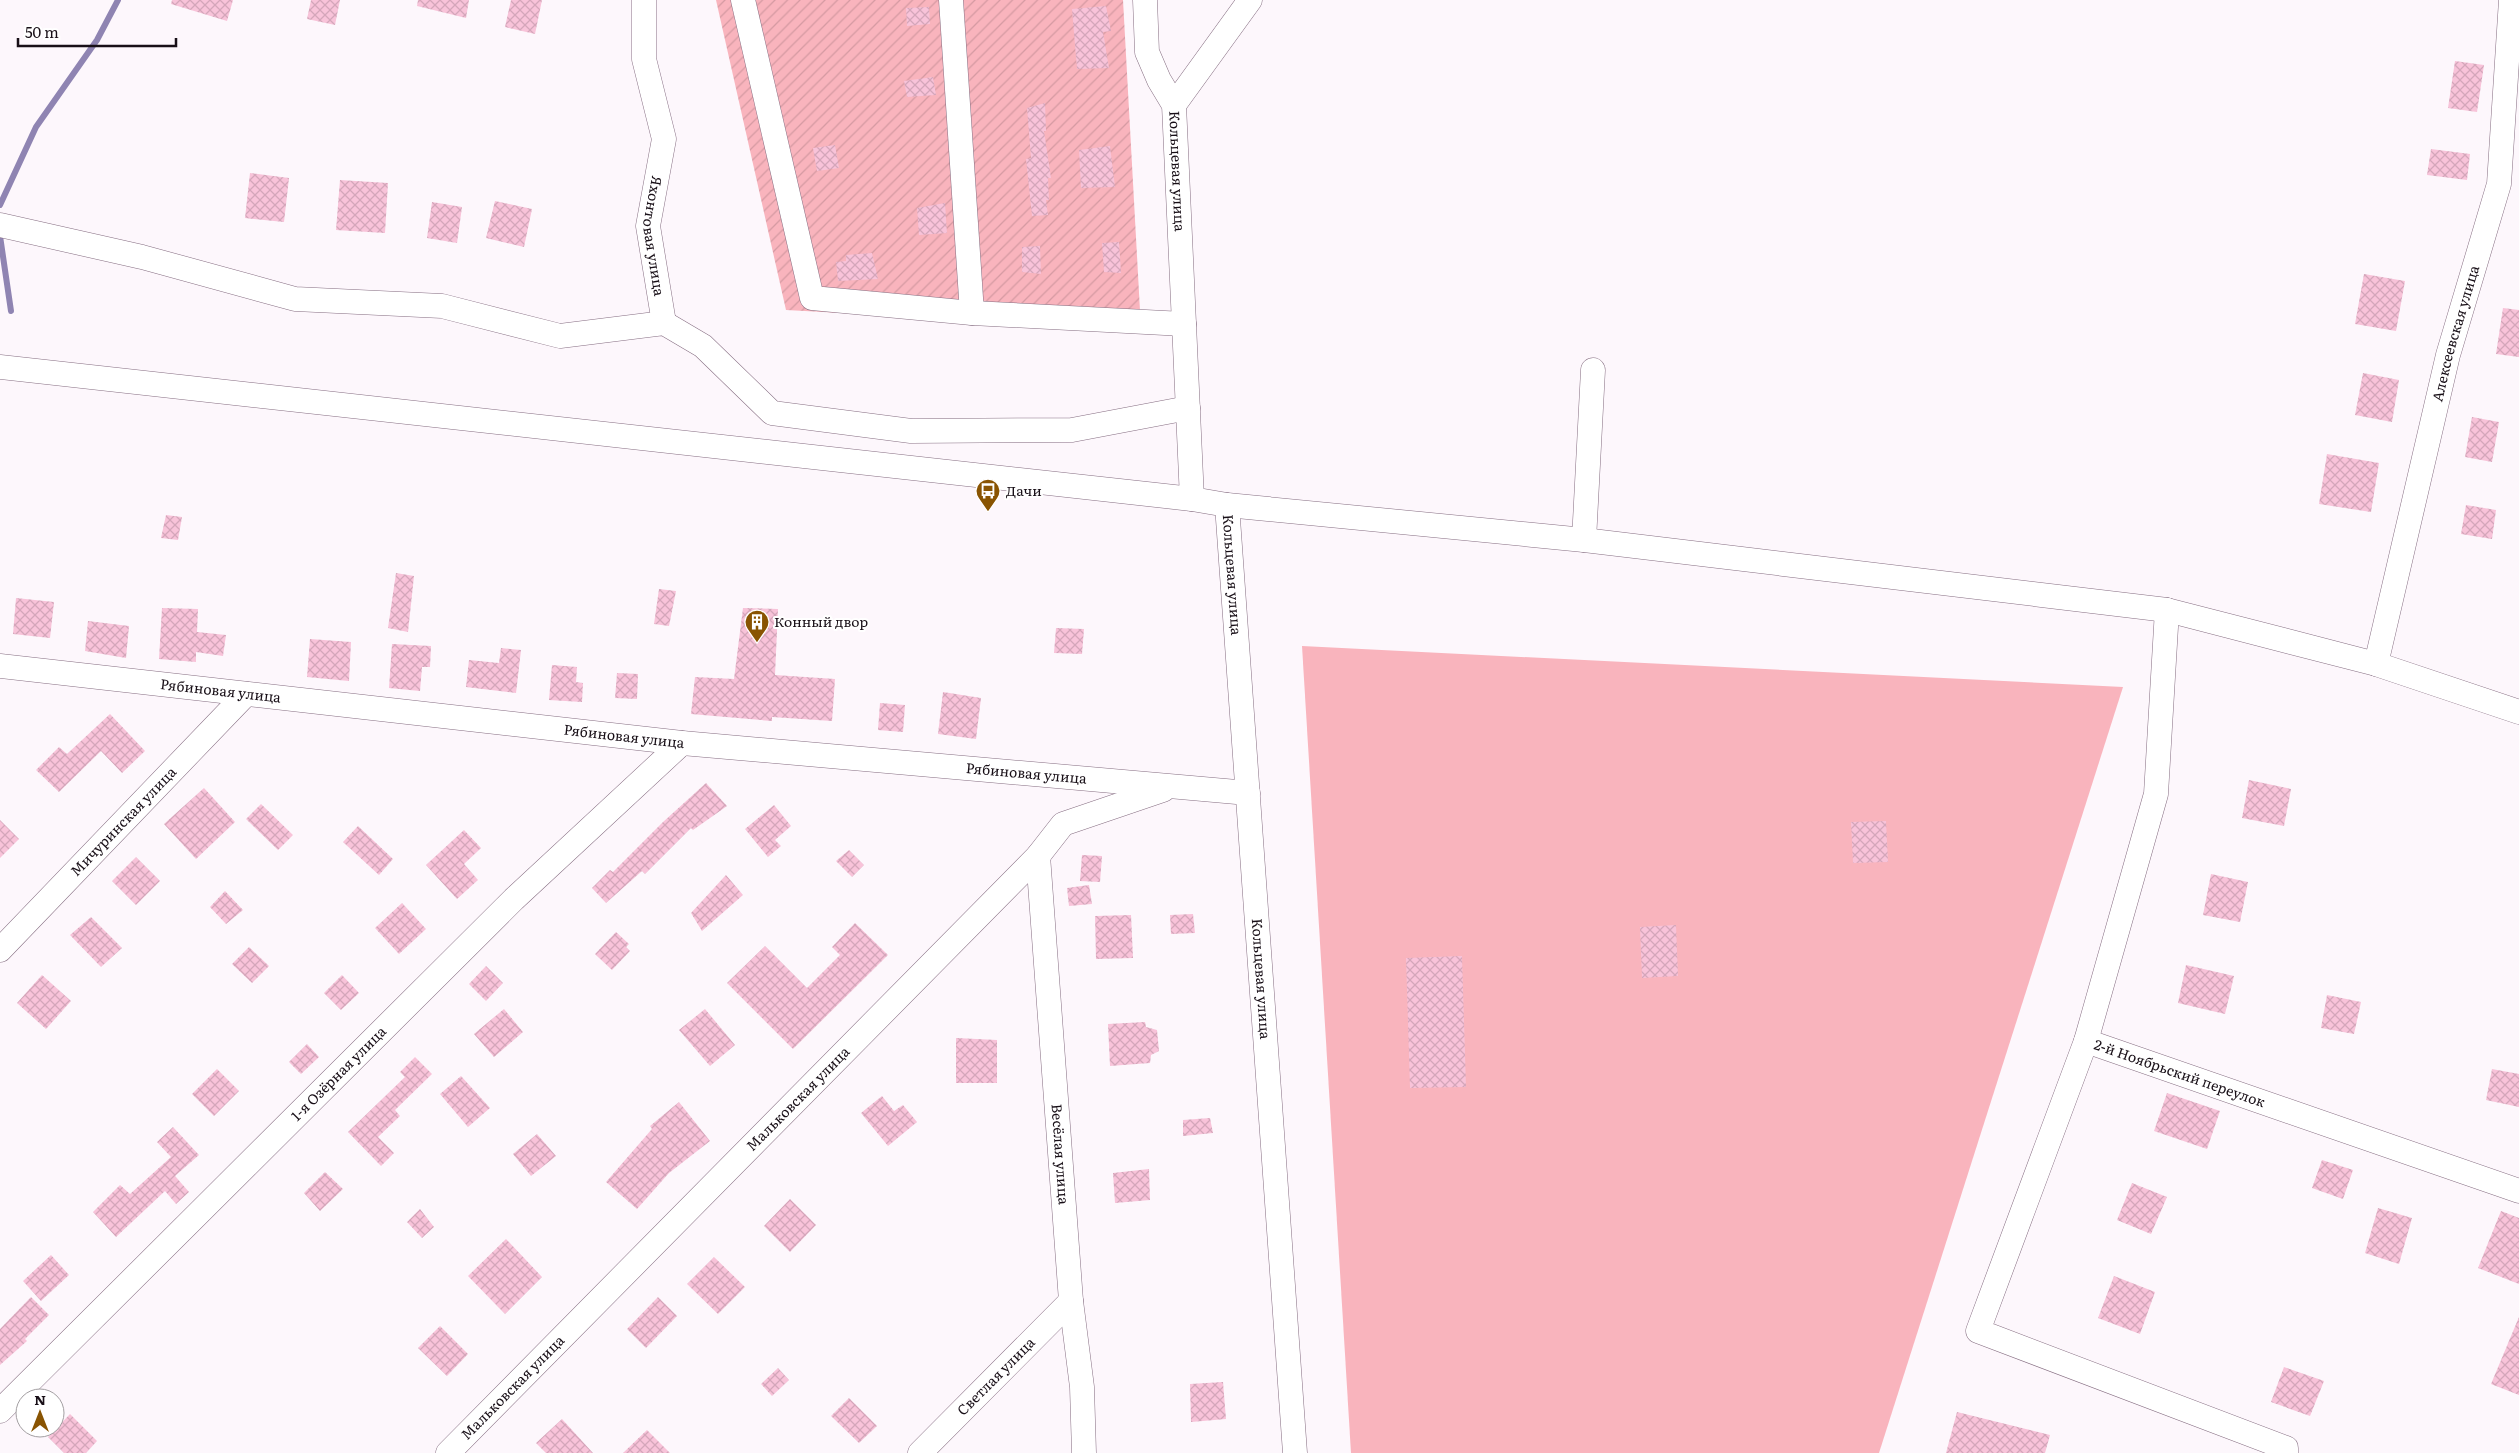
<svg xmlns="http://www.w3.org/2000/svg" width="2519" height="1453" font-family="Literata,serif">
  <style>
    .grass { fill: #f9b4bd }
    .garden { fill: url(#garden-furrows) }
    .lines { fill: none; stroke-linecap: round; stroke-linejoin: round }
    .stream { stroke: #8f84b2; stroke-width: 6 }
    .building { fill: url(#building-cross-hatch) }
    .minor-casing { stroke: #866e82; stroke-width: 25 }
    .minor { stroke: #fff; stroke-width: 24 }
    .labels { text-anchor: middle; stroke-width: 4; stroke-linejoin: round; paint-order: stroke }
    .street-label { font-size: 14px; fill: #180f17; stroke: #fff }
    .poi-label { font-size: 14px; fill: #180f17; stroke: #fff; text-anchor: start }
  </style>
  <defs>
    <pattern id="garden-furrows" width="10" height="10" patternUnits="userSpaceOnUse" patternTransform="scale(1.25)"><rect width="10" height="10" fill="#f9b4bd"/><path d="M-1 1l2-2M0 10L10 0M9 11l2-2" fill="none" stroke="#d59aa2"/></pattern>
    <pattern id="building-cross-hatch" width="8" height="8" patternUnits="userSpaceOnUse" patternTransform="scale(1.25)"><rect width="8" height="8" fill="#f8c3d9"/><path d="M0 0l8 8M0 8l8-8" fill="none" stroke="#d4a6ba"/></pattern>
  </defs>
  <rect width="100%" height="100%" fill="#fdf7fc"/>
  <path class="grass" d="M1302 646 2123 687 1879 1453H1351Z"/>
  <path class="garden" d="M716 0H1123L1141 329 786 310Z"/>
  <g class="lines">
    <path class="stream" d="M0 205 36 127 97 40 118 0
      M0 236 11 311"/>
  </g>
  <path class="building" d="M172 0H233L227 21 171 4Z
    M311 0H340L335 25 307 19Z
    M418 0H469L466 18 417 6Z
    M511 0H542L535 34 505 27Z
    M1106 6 1111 31 1103 32 1109 68 1077 69 1072 9Z
    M929 7 930 24 907 26 906 8Z
    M2455 61 2484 65 2477 112 2448 108Z
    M933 77 936 95 907 97 904 81Z
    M1045 103 1046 131H1044L1051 178H1048L1049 200H1046L1048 215 1032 216 1026 159 1031 158 1027 108Z
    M835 145 839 168 817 171 813 148Z
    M1110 146 1115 187 1081 188 1079 150Z
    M2431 149 2470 154 2467 180 2427 175Z
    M250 173 289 178 284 222 245 218Z
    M340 180 388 183 385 233 336 230Z
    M495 201 532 209 524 247 486 238Z
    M432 202 462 207 457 243 427 238Z
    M945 203 947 233 919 235 917 208Z
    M1119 242 1121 273 1104 272 1102 243Z
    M1040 246 1041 274 1022 272V247Z
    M872 253 878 279 838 281 836 262 846 261V255Z
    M2364 274 2405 281 2396 331 2355 324Z
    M2503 308 2519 310V357L2496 354Z
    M2363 373 2399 380 2392 422 2355 415Z
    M2472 417 2499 422 2492 462 2465 457Z
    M2327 454 2379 463 2371 512 2319 504Z
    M2466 505 2496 510 2492 539 2461 534Z
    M166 515 182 517 178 540 161 538Z
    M396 573 414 576 408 632 388 628Z
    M659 589 676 591 669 626 654 624Z
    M16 598 54 602 50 638 13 634Z
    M162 608 198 609 197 632 226 635 223 656 196 652V662L159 659Z
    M743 608 778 609 775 675 835 679 832 721 772 717V721L691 714 695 677 734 679Z
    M88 621 129 626 126 658 85 651Z
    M1056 628 1084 629 1082 654 1054 653Z
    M310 639 351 642 349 681 307 677Z
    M392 644 431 646 430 667H422L420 691 389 688Z
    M501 648 521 650 516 693 466 687 469 660 499 663Z
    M552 665 577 667 576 682 583 683 582 702 549 700Z
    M617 673 638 674 637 699 615 698Z
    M943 692 981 698 976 739 938 734Z
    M880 703 905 705 903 732 878 730Z
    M110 714 145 751 122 773 101 751 59 792 36 770 59 747 67 754Z
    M2249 780 2291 789 2284 826 2242 818Z
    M706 783 727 806 693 830 691 828 645 874 642 871 606 903 592 888 610 870 613 872 663 822Z
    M204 788 235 822 196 859 164 824Z
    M261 804 293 835 278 850 246 819Z
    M774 805 791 826 775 840 781 846 768 857 745 829Z
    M0 820 19 839 0 858Z
    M1886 821 1888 862 1853 863 1851 822Z
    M358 826 393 859 379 875 343 842Z
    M464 830 481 848 464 864 478 880 457 899 426 865Z
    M849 850 864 865 852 877 836 861Z
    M1082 855 1102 856 1100 882 1080 881Z
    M136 857 160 881 136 905 112 881Z
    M2211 874 2248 882 2240 922 2203 915Z
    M726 875 743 895 702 931 691 913Z
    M1089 885 1092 904 1069 906 1067 888Z
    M225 891 243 910 226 924 210 907Z
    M402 903 426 929 399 954 375 928Z
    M1193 914 1195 933 1171 934 1170 915Z
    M1131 915 1133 958 1096 959 1095 916Z
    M91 917 122 948 101 967 70 935Z
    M855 923 888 955 793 1049 727 983 765 946 807 988 840 955 832 947Z
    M1676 925 1678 976 1642 978 1640 927Z
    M616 932 629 944 626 947 630 951 612 970 595 954Z
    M249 947 269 966 252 983 232 964Z
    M1462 956 1466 1087 1410 1088 1406 958Z
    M2186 965 2234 976 2225 1014 2178 1003Z
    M486 966 503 983 486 1001 469 984Z
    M42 975 71 1001 46 1029 17 1003Z
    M342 975 359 993 341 1010 324 993Z
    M2327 995 2361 1002 2354 1034 2321 1028Z
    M504 1009 523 1032 494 1057 474 1034Z
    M705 1009 735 1045 710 1066 679 1030Z
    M1145 1022 1146 1027 1157 1030 1159 1051 1151 1055 1150 1063 1110 1066 1108 1024Z
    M956 1038 997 1040V1083H956Z
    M307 1044 319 1057 301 1074 289 1062Z
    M415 1057 432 1074 395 1110 400 1116 378 1137 394 1153 381 1166 348 1132 405 1077 400 1072Z
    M217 1069 239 1091 214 1116 192 1094Z
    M2492 1069 2519 1074V1107L2486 1100Z
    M461 1076 490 1108 468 1127 440 1094Z
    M2167 1093 2220 1111 2207 1149 2154 1131Z
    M882 1096 894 1111 903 1105 917 1122 888 1146 861 1113Z
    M679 1102 710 1141 669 1173 637 1209 606 1182 652 1129 650 1126Z
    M1210 1118 1213 1133 1183 1136V1120Z
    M173 1127 199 1155 175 1176 189 1192 176 1204 165 1191 116 1237 93 1212 120 1185 130 1194 171 1157 157 1142Z
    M537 1134 556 1156 531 1176 513 1154Z
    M2322 1160 2353 1170 2343 1199 2312 1188Z
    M1149 1169 1150 1200 1115 1203 1113 1173Z
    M325 1172 343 1189 320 1211 304 1193Z
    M2132 1183 2167 1197 2151 1234 2117 1220Z
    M790 1199 816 1225 790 1252 764 1226Z
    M2378 1208 2412 1218 2399 1264 2365 1253Z
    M420 1209 434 1227 422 1238 407 1222Z
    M2501 1211 2519 1218V1284L2478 1268Z
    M506 1239 542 1277 505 1314 468 1276Z
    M51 1255 69 1275 41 1301 23 1281Z
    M714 1257 745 1287 718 1314 687 1284Z
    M2114 1276 2155 1292 2140 1334 2098 1318Z
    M31 1297 49 1315 25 1339 27 1341 0 1365V1329Z
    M658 1297 677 1316 646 1348 627 1329Z
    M2519 1317V1395L2491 1384Z
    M440 1326 468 1354 447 1376 418 1348Z
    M2284 1367 2324 1381 2310 1416 2271 1402Z
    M778 1368 789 1380 772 1396 761 1384Z
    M1223 1382 1226 1419 1191 1422 1190 1384Z
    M849 1398 877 1426 859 1443 831 1416Z
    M1957 1412 2050 1435 2045 1453H1946Z
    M70 1414 97 1441 86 1453H64L48 1437Z
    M562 1419 593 1453H546L536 1443Z
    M647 1430 670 1453H623Z"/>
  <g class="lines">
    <defs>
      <g id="minor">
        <path id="s1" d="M644 0V59L664 139 648 226 664 323"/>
        <path d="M743 0 812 298 972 313 1184 324"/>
        <path d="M951 0 972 313"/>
        <path id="s2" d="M1145 0 1147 52 1159 80 1174 105 1192 499"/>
        <path d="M1174 105 1250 0"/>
        <path d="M0 225 142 257 295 299 442 306 560 336 664 323 703 346 772 413 911 431 1072 430 1188 408"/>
        <path d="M0 367 1192 499 1227 505 1584 540 2167 610 2376 664 2519 712"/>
        <path id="s3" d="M1227 505 1295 1453"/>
        <path d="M1584 540 1593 370"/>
        <path id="s4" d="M2167 610 2156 794 2086 1041 2519 1191"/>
        <path id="s5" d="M2376 664 2448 355 2499 184 2511 0"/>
        <path id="s6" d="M0 666 682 743 1248 793"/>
        <path id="s7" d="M1038 856 1071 1301 1082 1387 1084 1453"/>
        <path id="s8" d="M0 950 246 694"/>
        <path d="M2086 1041 1978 1331 2286 1448V1453"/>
        <path id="s9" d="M0 1411 514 899 682 743"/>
        <path id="s10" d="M448 1453 1038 856 1063 824 1163 790"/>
        <path id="s11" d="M920 1453 1071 1301"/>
      </g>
    </defs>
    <use href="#minor" class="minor-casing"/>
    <use href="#minor" class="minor"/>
  </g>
  <defs>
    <symbol id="bus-pin" viewBox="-11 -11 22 30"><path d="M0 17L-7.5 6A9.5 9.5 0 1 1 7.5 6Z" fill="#895402" stroke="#fff"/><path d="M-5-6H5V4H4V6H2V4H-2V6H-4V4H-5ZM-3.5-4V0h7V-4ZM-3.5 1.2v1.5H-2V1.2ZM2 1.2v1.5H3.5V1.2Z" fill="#fff"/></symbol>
    <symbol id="building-pin" viewBox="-11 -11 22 30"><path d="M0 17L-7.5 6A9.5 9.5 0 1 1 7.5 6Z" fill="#895402" stroke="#fff"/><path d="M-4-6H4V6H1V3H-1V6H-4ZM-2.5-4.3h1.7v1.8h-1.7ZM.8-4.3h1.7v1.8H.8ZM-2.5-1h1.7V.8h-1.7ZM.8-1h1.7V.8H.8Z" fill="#fff"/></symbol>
  </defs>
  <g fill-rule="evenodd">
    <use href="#bus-pin" x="974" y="477" width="28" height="38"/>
    <use href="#building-pin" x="743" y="608" width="28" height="38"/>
  </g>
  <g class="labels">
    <g class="street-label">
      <text dy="5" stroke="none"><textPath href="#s2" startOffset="178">Кольцевая улица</textPath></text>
      <text dy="5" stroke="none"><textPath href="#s1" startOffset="240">Яхонтовая улица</textPath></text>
      <text dy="5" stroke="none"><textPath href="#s5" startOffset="340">Алексеевская улица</textPath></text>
      <text dy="5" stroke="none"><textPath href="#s3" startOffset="70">Кольцевая улица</textPath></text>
      <text dy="5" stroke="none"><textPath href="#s6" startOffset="222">Рябиновая улица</textPath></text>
      <text dy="5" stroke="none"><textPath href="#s6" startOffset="628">Рябиновая улица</textPath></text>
      <text dy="5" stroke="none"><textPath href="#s6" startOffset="1032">Рябиновая улица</textPath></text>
      <text dy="5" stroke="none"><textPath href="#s8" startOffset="178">Мичуринская улица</textPath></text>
      <text dy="5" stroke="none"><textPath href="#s3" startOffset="475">Кольцевая улица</textPath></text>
      <text dy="5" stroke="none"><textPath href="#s4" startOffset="540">2-й Ноябрьский переулок</textPath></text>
      <text dy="5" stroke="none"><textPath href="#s9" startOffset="478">1-я Озёрная улица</textPath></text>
      <text dy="5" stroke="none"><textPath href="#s10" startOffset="498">Мальковская улица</textPath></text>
      <text dy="5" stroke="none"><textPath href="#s7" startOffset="299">Весёлая улица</textPath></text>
      <text dy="5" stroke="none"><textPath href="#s11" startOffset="108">Светлая улица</textPath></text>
      <text dy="5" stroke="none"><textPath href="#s10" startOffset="92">Мальковская улица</textPath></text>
    </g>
    <g class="poi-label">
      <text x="1006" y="496">Дачи</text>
      <text x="774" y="627">Конный двор</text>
    </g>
  </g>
  <g transform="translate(40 1413)"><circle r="24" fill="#ffffff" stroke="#a39fa2"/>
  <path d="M0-4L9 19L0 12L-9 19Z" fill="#895402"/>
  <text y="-8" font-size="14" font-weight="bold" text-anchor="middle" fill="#180f17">N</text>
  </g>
  <path d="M18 38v8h158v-8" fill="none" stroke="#180f17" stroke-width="2.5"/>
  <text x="25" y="38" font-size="15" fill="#180f17" stroke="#ffffff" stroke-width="4" paint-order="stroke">50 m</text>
</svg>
